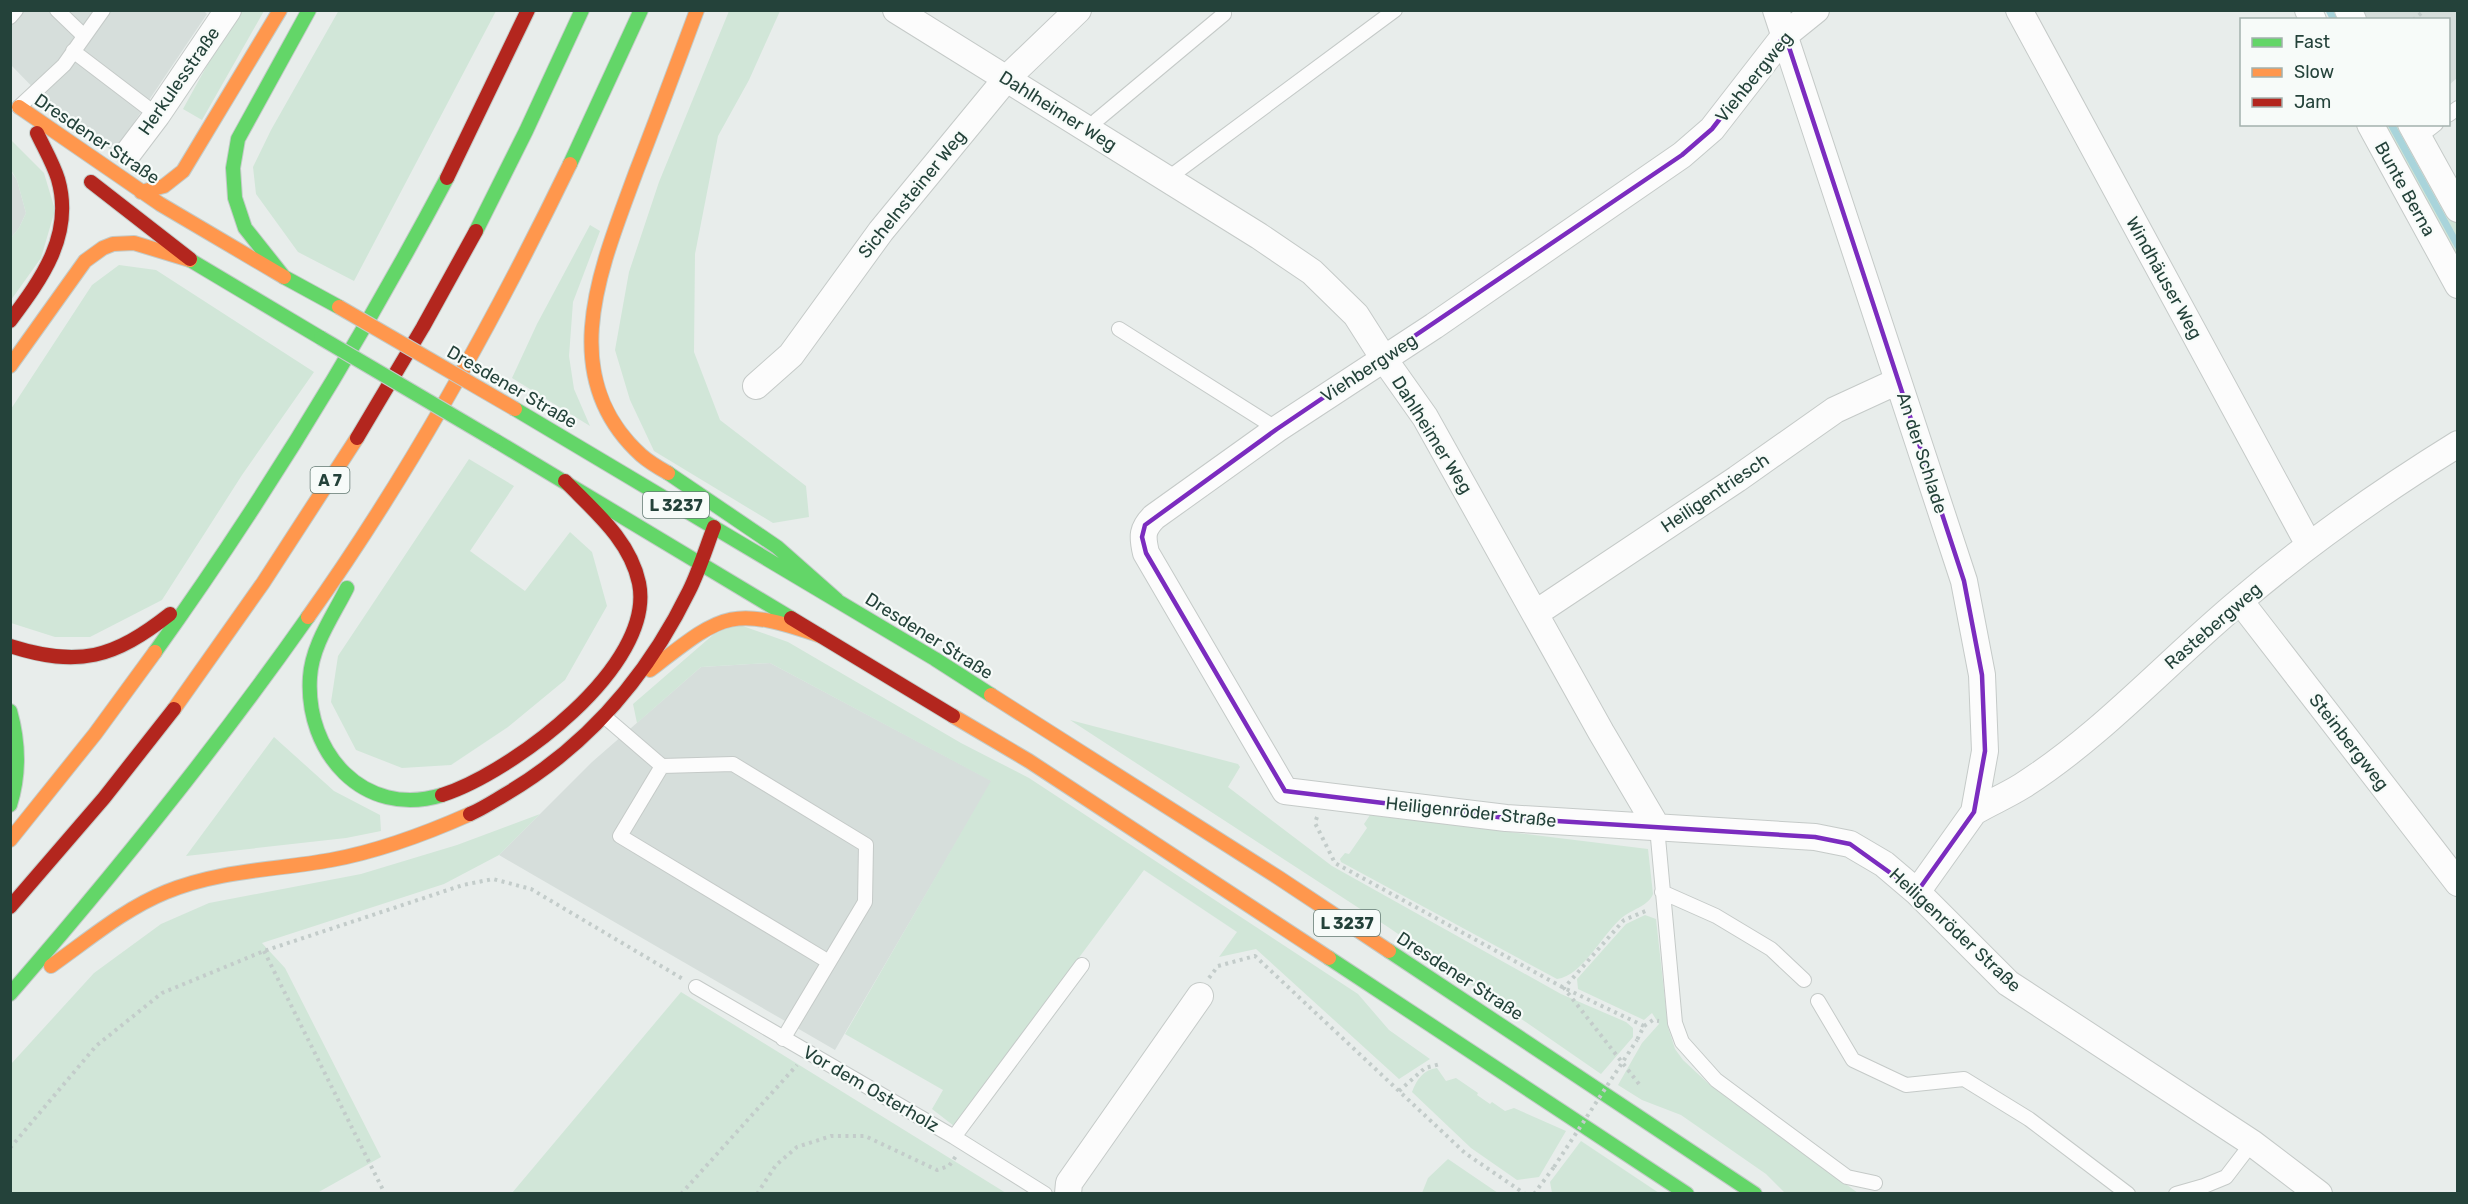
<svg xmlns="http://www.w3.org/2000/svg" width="2468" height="1204" font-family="Rubik,sans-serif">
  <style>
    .built { fill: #d6dedb }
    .green { fill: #d1e6d8 }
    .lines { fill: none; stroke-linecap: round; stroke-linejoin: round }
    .stream { stroke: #a9d4db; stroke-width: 7 }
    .lane-casing { stroke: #c5cac8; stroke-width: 16 }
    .street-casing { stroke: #c5cac8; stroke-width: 28 }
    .fast-casing { stroke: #c3cbc8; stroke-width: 16 }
    .slow-casing { stroke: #c3cbc8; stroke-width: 16 }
    .jam-casing { stroke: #c3cbc8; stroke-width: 16 }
    .path { stroke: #c3ccca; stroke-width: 4; stroke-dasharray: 3 4.5; stroke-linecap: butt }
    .lane { stroke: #fcfcfc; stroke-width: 14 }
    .street { stroke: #fcfcfc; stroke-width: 26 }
    .fast { stroke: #63d668; stroke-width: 14 }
    .slow { stroke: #ff974d; stroke-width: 14 }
    .jam { stroke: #b3261e; stroke-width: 14 }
    .fast-bridge-casing { stroke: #c3ccc9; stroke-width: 16; stroke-linecap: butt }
    .slow-bridge-casing { stroke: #c3ccc9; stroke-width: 16; stroke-linecap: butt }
    .path-bridge { stroke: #c3ccca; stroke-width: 4; stroke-dasharray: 3 4.5; stroke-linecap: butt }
    .fast-bridge { stroke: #63d668; stroke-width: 14 }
    .slow-bridge { stroke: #ff974d; stroke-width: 14 }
    .marked { fill: none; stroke: #7b2cbf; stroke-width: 4.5; stroke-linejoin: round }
    .labels { text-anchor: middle; stroke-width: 4.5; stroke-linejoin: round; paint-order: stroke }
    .shield { fill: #f7fbf9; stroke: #637a73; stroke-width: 1.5 }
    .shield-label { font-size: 16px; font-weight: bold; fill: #24423a }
    .street-label { font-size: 18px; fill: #24423a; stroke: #f7fbf9 }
  </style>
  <rect width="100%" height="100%" fill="#e8edeb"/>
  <path class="built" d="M203 10 207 14 114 152 50 105 11 65 10 11Z
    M2361 11H2457V78L2449 85 2448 20 2366 19Z
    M10 170 17 180 26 213 19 228 11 238Z
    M770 663 992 781 835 1050 499 855 592 762 701 667Z"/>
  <path class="green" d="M339 10 496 11 354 281 298 252 256 194 253 167 271 130Z
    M237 11H264L202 120 183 109Z
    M729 11H780L749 80 718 136 695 254 694 352 720 420 806 486 809 517 773 523 654 451 630 400 615 350 629 272 659 182Z
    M2381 125H2404L2457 224V264Z
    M11 140 44 173 55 210 41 258 11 300V238L19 228 26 213 17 180 11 170Z
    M590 225 600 231 573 302 569 356 574 389 590 426 512 378 537 324Z
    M119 265 156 270 314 372 242 475 162 600 90 637H55L11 623V409L92 285Z
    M469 459 514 486 470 551 525 591 570 532 592 552 607 606 565 680 508 727 451 765 402 768 356 750 331 702 338 656Z
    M737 624 788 642 961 743 1029 778 1358 994 1389 1030 1430 1059 1399 1079 1256 949 1219 957 1237 932 1144 870 954 1126 932 1109 943 1090 845 1034 991 781 770 663 701 667 637 723 633 704 714 634Z
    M1070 720 1238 764 1240 767 1228 787 1332 866 1561 994 1626 1022 1633 1028V1037L1601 1074 1388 927Z
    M274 737 334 791 380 815 381 831 346 838 186 856Z
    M540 814 499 855 444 884 262 943 285 968 381 1157 317 1193H11V1064L94 973 161 924 209 903 361 874 457 845Z
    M1370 815 1648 849 1653 894C1649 905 1634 909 1624 916 1603 932 1583 976 1557 979L1341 862 1340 859 1345 853 1349 854 1367 828 1364 824Z
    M1645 915 1656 919 1668 1027 1675 1049 1683 1060 1711 1086 1858 1193H1785L1766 1174 1681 1115 1642 1100 1618 1085 1642 1043 1659 1024 1652 1013 1644 1020 1578 989 1577 979 1626 924Z
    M681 992 1006 1193H512Z
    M1437 1068 1446 1081 1456 1078 1478 1093 1477 1095 1490 1104 1492 1102 1505 1111 1514 1108 1566 1131 1539 1177 1517 1180 1471 1148 1412 1092C1417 1079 1423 1070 1437 1068Z
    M1581 1141 1659 1193H1552L1550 1182Z
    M1448 1159 1498 1193H1422L1428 1178Z"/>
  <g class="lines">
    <path class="stream" d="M2329 10 2334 20
      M2391 124 2458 246"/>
    <defs>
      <path id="lane" d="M57 10 84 36
        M10 17 16 10
        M73 51 157 115
        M19 107 64 65 103 10
        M2448 115 2458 108
        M1089 130 1097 120 1224 14
        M2418 138 2436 124
        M1167 179 1395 10
        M1119 329 1277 429
        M605 717 662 766
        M1657 827 1675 1023 1682 1042 1716 1080 1847 1177 1875 1183
        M1662 892 1716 916 1771 949 1804 980
        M696 987 954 1137 1045 1194
        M1818 1001 1853 1060 1906 1085 1964 1079 2029 1119 2128 1194
        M783 1039 865 902 866 845 733 764 662 766 620 836 829 962
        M954 1137 1082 965
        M2176 1194 2204 1186 2226 1177 2252 1143"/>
      <path id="street" d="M896 10 1259 236 1312 272 1356 315 1384 359 1425 417 1601 732 1657 827
        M1776 10 1964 581 1982 675 1985 751 1974 812 1917 892
        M1816 10 1785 35 1712 129 1682 155 1434 326 1277 429 1154 517C1142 529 1142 536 1146 553L1285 791 1506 818 1815 837 1850 844 1884 864 1917 892 2008 983 2252 1143 2319 1194
        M2019 10 2309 545
        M2308 10 2313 20
        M2348 10 2353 20
        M2370 124 2458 285
        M2411 124 2458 209
        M129 152 157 115 228 10
        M756 386 791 355 881 231 1006 79 1078 10
        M2240 601 2458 883
        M1536 613 1737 479 1835 410 1898 381
        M1974 812C1989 803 2006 796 2022 786 2101 736 2168 661 2240 601 2308 543 2382 491 2458 444
        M1068 1194 1069 1183 1200 996"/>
      <path id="fast" d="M570 164 641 10
        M476 231 526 131 582 10
        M190 260 321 338
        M284 277 339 307
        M284 277 245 228 235 198 233 168 238 139 309 10
        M515 409 935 659 991 695
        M496 441 791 618
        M668 473 777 547 837 600
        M347 588C333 616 312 645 310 677 305 752 363 819 442 795
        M155 652C263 501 360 342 447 178
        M10 711C19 743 20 773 10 805
        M1389 951 1755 1194
        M1329 958 1687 1194
        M10 994C115 873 216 748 308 617"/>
      <path id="slow" d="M19 107 160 204 284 277
        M141 192 164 186 183 171 280 10
        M10 366 85 261 103 248 113 244 134 243 190 260
        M668 473C659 468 649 462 641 455 553 375 602 265 636 172 657 118 677 64 697 10
        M308 617C409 475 494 321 570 164
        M650 670C724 613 730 605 821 636
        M991 695 1279 878 1389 951
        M174 709 263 583 357 438
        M953 716 1029 761 1329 958
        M10 840 95 734 155 652
        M51 966C88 940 124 909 166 892 219 870 276 870 331 860 380 851 425 834 470 814"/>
      <path id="jam" d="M447 178 528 10
        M91 182 190 259
        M10 321C42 278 74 235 58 179 53 163 44 148 37 133
        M357 438 423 327 476 231
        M791 618 953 716
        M10 646C79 668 114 658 170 614
        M442 795C511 773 656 666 639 583 630 540 594 511 565 481
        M470 814C482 809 494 801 506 794 587 746 648 675 689 591 699 571 706 548 714 527
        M10 907 104 798 174 709"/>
    </defs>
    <use href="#lane" class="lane-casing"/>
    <use href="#street" class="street-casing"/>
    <use href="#fast" class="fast-casing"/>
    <use href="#slow" class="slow-casing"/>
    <use href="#jam" class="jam-casing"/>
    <path class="path" d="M2413 20 2425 10
      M1317 817 1315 823 1335 863 1564 988 1644 1026 1637 1040
      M264 951 385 1194
      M1209 978 1218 966 1255 956 1465 1153 1525 1194
      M1644 1026 1653 1020 1659 1021
      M1639 1084 1564 988 1624 920 1648 910
      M1399 1091 1425 1068 1440 1064
      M10 1148 96 1046 162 993 264 951 463 885 493 879 531 889 683 979
      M681 1194 797 1065
      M757 1194 776 1165 797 1147 831 1136H865L937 1170 949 1166 956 1156
      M1534 1194 1554 1167"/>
    <use href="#lane" class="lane"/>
    <use href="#street" class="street"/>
    <use href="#fast" class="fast"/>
    <use href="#slow" class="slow"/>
    <use href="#jam" class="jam"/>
    <defs>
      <path id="fast-bridge" d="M321 338 496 441"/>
      <path id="slow-bridge" d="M339 307 515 409"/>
    </defs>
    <use href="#fast-bridge" class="fast-bridge-casing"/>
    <use href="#slow-bridge" class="slow-bridge-casing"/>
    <path class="path-bridge" d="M1554 1167 1637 1040"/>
    <use href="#fast-bridge" class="fast-bridge"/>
    <use href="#slow-bridge" class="slow-bridge"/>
  </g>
  <path class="marked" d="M1785 35 1964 581 1982 675 1985 751 1974 812 1917 892 1850 844 1815 837 1506 818 1285 791 1146 553 1142 537 1145 525 1277 429 1682 155 1712 129Z"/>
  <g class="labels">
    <g class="shield">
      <rect x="310.5" y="467" width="39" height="26" rx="4.5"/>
      <rect x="643" y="492" width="66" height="26" rx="4.5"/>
      <rect x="1314" y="910" width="66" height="26" rx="4.5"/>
    </g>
    <g class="shield-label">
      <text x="330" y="486">A 7</text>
      <text x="676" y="511">L 3237</text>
      <text x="1347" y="929">L 3237</text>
    </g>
    <g class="street-label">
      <text transform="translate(1754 77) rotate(-51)" y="6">Viehbergweg</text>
      <text transform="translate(179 81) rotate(-55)" y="6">Herkulesstraße</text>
      <text transform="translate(1058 111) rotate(32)" y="6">Dahlheimer Weg</text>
      <text transform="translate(97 139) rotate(34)" y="6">Dresdener Straße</text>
      <text transform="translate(2405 189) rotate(61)" y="6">Bunte Berna</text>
      <text transform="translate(912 194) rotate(-51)" y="6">Sichelnsteiner Weg</text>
      <text transform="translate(2164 278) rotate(61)" y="6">Windhäuser Weg</text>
      <text transform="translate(1369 368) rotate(-33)" y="6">Viehbergweg</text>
      <text transform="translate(512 387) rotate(30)" y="6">Dresdener Straße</text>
      <text transform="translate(1432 435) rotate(58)" y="6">Dahlheimer Weg</text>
      <text transform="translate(1922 453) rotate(72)" y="6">An der Schlade</text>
      <text transform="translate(1715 493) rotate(-34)" y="6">Heiligentriesch</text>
      <text transform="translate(2213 626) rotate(-41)" y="6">Rastebergweg</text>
      <text transform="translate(929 636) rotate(32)" y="6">Dresdener Straße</text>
      <text transform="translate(2349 742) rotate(52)" y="6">Steinbergweg</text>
      <text transform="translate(1471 812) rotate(6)" y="6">Heiligenröder Straße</text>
      <text transform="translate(1955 930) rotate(43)" y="6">Heiligenröder Straße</text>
      <text transform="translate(1460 976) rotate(33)" y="6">Dresdener Straße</text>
      <text transform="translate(871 1089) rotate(30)" y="6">Vor dem Osterholz</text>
    </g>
  </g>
  <rect width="2468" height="1204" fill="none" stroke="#24423a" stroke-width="24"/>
  <rect x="2240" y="18" width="210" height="108" fill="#f7fbf9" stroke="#a3b1ad" stroke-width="1.5"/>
  <rect x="2252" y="38" width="30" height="9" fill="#63d668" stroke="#a3b1ad" stroke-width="1.5"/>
  <text x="2294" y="48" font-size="18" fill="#24423a">Fast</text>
  <rect x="2252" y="68" width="30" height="9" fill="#ff974d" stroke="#a3b1ad" stroke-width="1.5"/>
  <text x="2294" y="78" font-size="18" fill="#24423a">Slow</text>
  <rect x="2252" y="98" width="30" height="9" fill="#b3261e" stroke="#a3b1ad" stroke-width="1.5"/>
  <text x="2294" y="108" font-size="18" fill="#24423a">Jam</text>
</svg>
